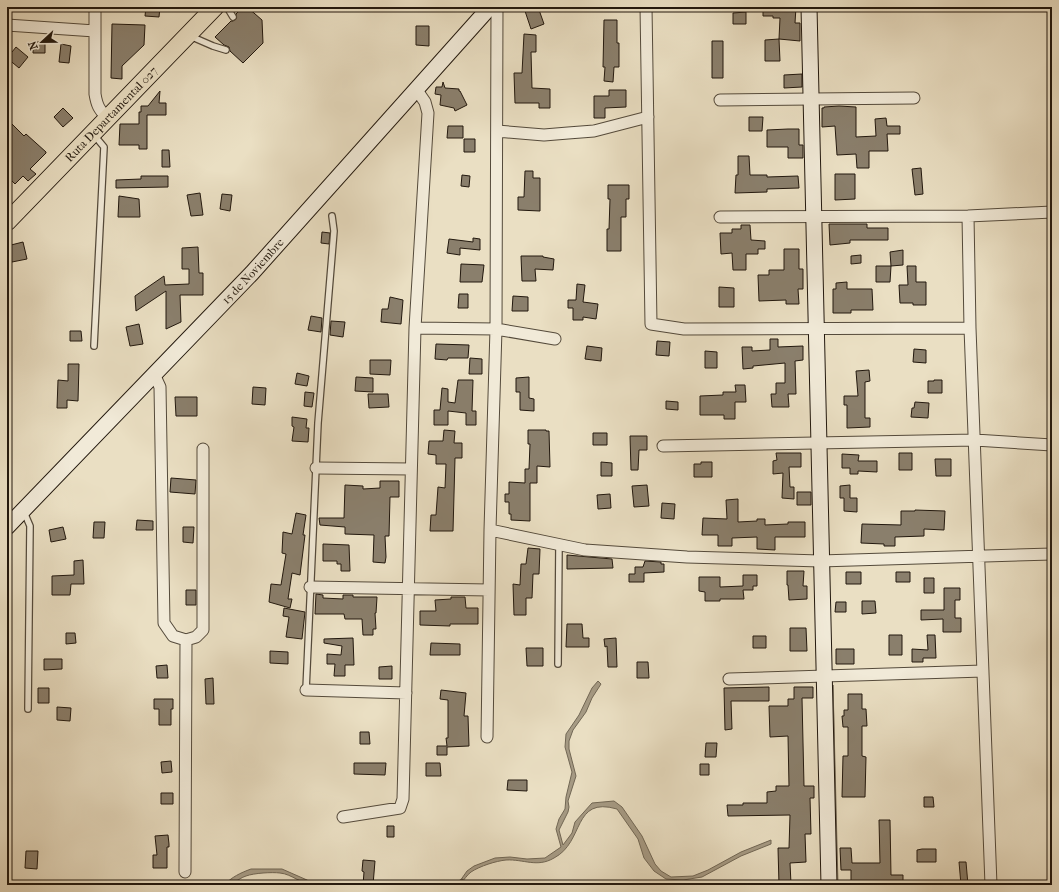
<svg xmlns="http://www.w3.org/2000/svg" width="1059" height="892" font-family="'IM FELL French Canon',serif">
  <style>
    .water { fill: #a69b85; stroke: #716755 }
    .lines { fill: none; stroke-linecap: round; stroke-linejoin: round }
    .stream { stroke: #716755; stroke-width: 3 }
    .building { fill: #8a7f6c; stroke: #22180e }
    .lane-casing { stroke: #544a3b; stroke-width: 8 }
    .street-casing { stroke: #544a3b; stroke-width: 13 }
    .secondary-casing { stroke: #22180e; stroke-width: 17 }
    .primary-casing { stroke: #22180e; stroke-width: 19 }
    .lane { stroke: #f1ead8; stroke-width: 5.5 }
    .street { stroke: #f1ead8; stroke-width: 11 }
    .secondary { stroke: #f1ead8; stroke-width: 15 }
    .primary { stroke: #eadfc3; stroke-width: 17 }
    .labels { text-anchor: middle; stroke-width: 4; stroke-linejoin: round; paint-order: stroke }
    .street-label { font-size: 12px; fill: #22180e; stroke: #f1ead8 }
  </style>
  <rect width="100%" height="100%" fill="#eadfc3"/>
  <filter id="stains"><feTurbulence type="fractalNoise" baseFrequency=".005" numOctaves="4"/><feColorMatrix values="0 0 0 0 .2 0 0 0 0 .09 0 0 0 0 .02 0 0 0 .5 -.17"/></filter>
  <radialGradient id="worn" r=".72"><stop offset=".6" stop-color="#630" stop-opacity="0"/><stop offset="1" stop-color="#630" stop-opacity=".3"/></radialGradient>
  <path class="water" d="M598 681 601 684 592 698 586 712 573 730 569 741V749L576 776 568 801 569 807 568 812 559 830 563 845 572 833 575 822 592 803 614 801 622 807 642 836 655 864 661 871 671 877 693 876 708 870 741 852 771 840V844L741 856 702 877 683 880 666 879 654 871 644 858 638 839 617 809C572 796 585 842 554 858 537 868 524 859 506 860 496 861 480 866 471 872 467 875 464 880 461 883L460 881 467 871 474 866 495 858 510 857 527 859 545 858 561 847 556 829 559 819 565 809 566 797 572 772 565 747 566 734 579 715 592 688Z
    M833 685 838 885H837Z
    M251 869H282L307 880 315 885C302 885 292 874 280 873 272 872 254 873 246 876 237 879 234 885 224 885 232 877 240 873 251 869Z"/>
  <g class="lines">
    <path class="stream" d="M455 885 462 880"/>
  </g>
  <path class="building" d="M146 7H160L159 17 145 16Z
    M243 7H247L262 20 263 43 243 63 230 51 229 47 224 45 215 37 231 21H233L236 19V14Z
    M536 7H538L544 24 531 29 525 11Z
    M763 7H796L795 23H800V41L779 39 780 18H773V16H763Z
    M746 12V24H733V13Z
    M604 20H617V43H619V67H614L613 82 604 81 605 67H603Z
    M112 24 145 25 144 45 122 66V79L111 78Z
    M416 26H429V46L416 45Z
    M524 34 536 35V52H531L532 88 550 89V108H539V103H515L514 73H522Z
    M779 39 780 61H765V40Z
    M712 41H723V78H712Z
    M33 42H45V53H33Z
    M61 44 71 46 69 63 59 62Z
    M16 47 28 57 19 68 7 58V48L12 52Z
    M802 74V87L784 88V75Z
    M443 82 445 88 459 89V91H460L467 105 455 111 454 108 440 105 441 95 435 94 436 87H442Z
    M609 90H626V107L605 108V118H594V96H609Z
    M160 91 159 103H166V115H147V149H139V145H119L120 124H139V112H141V106H148Z
    M839 106 856 107V137L876 136 875 119 886 118 887 126H900V134H887L888 151H869V168H857L856 154 837 155 835 126 822 127V108H824V107Z
    M63 108 73 118 63 127 54 117Z
    M749 117H763L762 131H749Z
    M7 119 24 136 26 134 46 152V153L30 169 36 174 28 181 23 176 15 184 7 176Z
    M448 126H463V138H447Z
    M788 129H799V145H803V158H788V147H767V130Z
    M464 139H475V152H464Z
    M162 150H169L170 167H162Z
    M738 156H749L750 175H767V177L798 176 799 188 767 189V192L735 193 736 175H738Z
    M921 168 923 194 915 195 912 169Z
    M525 171H533V178H540V211L518 210V197H524Z
    M835 174H855V199L835 200Z
    M462 175 470 176 469 187 461 186Z
    M141 176H168V187L116 188V180L141 179Z
    M608 185H629V199H626V217H621V251H607V229H609L610 199H608Z
    M200 193 203 215 191 216 187 195Z
    M222 194 232 195 230 211 220 209Z
    M119 196 139 199 140 217H118Z
    M829 224H867V228H888V240H850V243L830 245Z
    M741 225H750L751 240 765 241V249H758V254H746V270H733L732 253 721 254 720 233H732V229H741Z
    M322 232 330 233 329 244 321 243Z
    M473 238 480 239V250L460 248V255L447 253 449 239 473 242Z
    M23 242 27 259 12 262 7 246Z
    M198 247 199 273H203V295H180L181 322 166 329V291L136 311 135 296 164 276 165 285 189 284V269H182V248Z
    M784 249H799V269H803V289H798L799 304H786V300L759 301 758 275H769V270H784Z
    M903 250V265L891 266 890 252Z
    M861 255V263L851 264V256Z
    M521 256H543V257L554 259 553 270 535 269 536 281H522Z
    M461 264 484 265 482 282H460Z
    M876 266H891L890 282H876Z
    M907 266H916V282H926V305H913V303H900L899 285H908Z
    M847 282V289H872L873 310H851V313H833V289H836V283Z
    M577 284 585 285 583 302 598 304 596 319 583 317V320H573V308H568V300H576Z
    M719 287 734 288V307H719Z
    M459 294H468V308H458Z
    M513 296 528 297V311H512Z
    M390 297 403 300 401 324 381 322 382 309H388Z
    M311 316 322 318 321 332 308 330Z
    M331 321 345 322 343 337 330 335Z
    M139 324 143 344 130 346 126 327Z
    M70 331H81L82 341H70Z
    M770 339H778V347L803 346V360L795 361 796 394H788L789 407H772L771 394H776V383H785V363L753 366V368L743 369 742 347H752V351L770 350Z
    M657 341 670 342 669 356 656 355Z
    M436 344 469 345 468 358H448L447 360 435 359Z
    M587 346 602 348 601 361 585 359Z
    M914 349 926 350V363L913 362Z
    M705 351 717 352V368H705Z
    M470 358 482 359V374H469Z
    M370 360H391L390 375 370 374Z
    M68 364H79L78 401 67 400V408H57L58 380 68 381Z
    M869 370 870 381 865 382V418H870V427L847 428V405H844V396H858L856 371Z
    M297 373 309 376 307 386 295 384Z
    M356 377 373 378V392L355 391Z
    M529 377V398L534 399V411L520 410V392H516V378Z
    M458 380H473L472 411H476V425H466V413L448 411V425H434V410H440L442 388 448 389V402L455 403Z
    M934 380H942V393H928V381H934Z
    M735 385H745L746 402H735V419H724V415H700V396L723 395V392H736Z
    M253 387 266 388 265 405 252 404Z
    M305 392 314 393 312 407 304 406Z
    M368 394H388L389 407 369 408Z
    M175 397H197V416H176Z
    M666 401 678 402V410L666 409Z
    M915 402 929 403 928 418 911 417 912 408H914Z
    M292 417 307 419 306 428H309L308 442 292 441 294 427 292 426Z
    M444 430 455 431 454 443H462V458H455L453 531H430L431 515H436L438 487 445 488 446 464H436V455L428 454 429 441H443Z
    M528 430H546V431H549L550 467 537 466V483H530V521L511 520V514H509V502H505V494H509V482L525 483V469H529L530 444H528Z
    M593 433H607V445H593Z
    M630 436H647V450H639L638 470H631Z
    M776 453H801V467H789L790 487H794V499L782 498 783 473 773 474V461L777 460Z
    M899 453H912V470H899Z
    M842 454 859 455 858 461H877V472L858 471V474H850V468H842Z
    M935 459H951V476H936Z
    M601 462 612 463V476H601Z
    M701 462H712V477H694V464H701Z
    M171 478 196 480 195 494 170 492Z
    M380 481H399V497H390L389 536H385L386 557 385 563 373 562 374 535 345 534V527L320 525 319 518H344L345 485 363 486V489L380 488Z
    M647 485 649 506 634 507 632 486Z
    M850 485V498H857V512L844 511V498H840V486Z
    M797 492H811V505H797Z
    M610 494 611 508 598 509 597 495Z
    M738 499V522L757 521V519H765V525L788 524V522H805V537H775V550L757 549V537L732 538V546H718V535H702L703 518 727 519 726 500Z
    M662 503 675 504 674 519 661 518Z
    M915 510 945 511 944 530 924 529V536L895 537V546H884V544L861 543 862 524 901 525V511H915Z
    M296 513 306 515 303 535H305L300 575 292 573 288 599H292L290 608 269 602 271 584 281 585 286 554 282 553 283 532 292 534Z
    M137 520 153 521V530H136Z
    M94 522H105L104 538H93Z
    M63 527 66 539 51 542 49 530Z
    M183 527H194L193 543 183 542Z
    M323 544 349 545 350 571H341V564H337V561H323Z
    M528 548 540 549 539 574H533L532 598H526V615H514L513 584 520 585 521 564H526Z
    M567 555 612 559 613 568 567 569Z
    M83 560 84 584H71L70 595H52V576L74 575V561Z
    M645 561 661 562V564H664V572L644 573V582H629V574H635V567H643Z
    M787 571H804L803 586H807V599L789 600 788 585H787Z
    M846 572H861V584H846Z
    M896 572H910V582H896Z
    M743 575H757V586H753V590H743L744 599H720V601H705V592L699 591V577H720V587L743 586Z
    M924 578H934V593H924Z
    M944 588H960V600H955V618H961V632H943V619L921 620V610H944Z
    M186 590H196V605H186Z
    M316 594 323 595V598L343 599V595H353V597H377L376 613H375L376 629H373V635H363L362 619H345L344 614H315Z
    M451 597H465L466 608H478V624H450V626L420 625V611H436L435 600 451 599Z
    M862 601H875L876 613 862 614Z
    M836 602H846V612H835Z
    M284 608 305 612 302 639 286 637 289 617 283 616Z
    M567 624H582L583 638H589V647H566Z
    M790 628H806L807 651H790Z
    M66 633H75L76 643 66 644Z
    M889 635H902V655H889Z
    M927 635H935L936 658H923V662H912V649L928 650Z
    M753 636H766V648H753Z
    M353 638 354 665H345V676H334L335 664H327V654L341 655 342 646 324 643V639Z
    M616 638 617 667H608L607 646 605 647 604 639Z
    M431 643 460 644V655H430Z
    M526 648H543V666H527Z
    M836 649H854V664H836Z
    M270 651 288 652V664L270 663Z
    M44 659H62V669L44 670Z
    M637 662H648L649 678H637Z
    M167 665 168 678H157L156 666Z
    M392 666V679H379V667Z
    M213 678 214 704H206L205 679Z
    M769 687V701H731L732 729 725 730 724 688Z
    M794 687H813V698H802L804 786H814V798H810L811 834H805L806 862 790 863 791 884 779 885 778 848H789L790 815 728 816 727 805H743V803H767V792L776 791V786H789L788 736 770 737 769 706H788V699H794Z
    M38 688H49V703H38Z
    M441 690 466 693 464 716H468L469 746 447 747V755H437V746H447L446 738H448V700L440 699Z
    M848 694H862V709H866L867 726H862V756L866 757 865 797H842L843 756H848V727H843L842 716H844V710H848Z
    M154 699H173V709H171V725H159V709H154Z
    M57 707 71 708 70 721 57 720Z
    M360 732H369L370 744H360Z
    M706 743H717L716 757H705Z
    M171 761 172 772 162 773 161 762Z
    M354 763H386L385 775 354 774Z
    M426 763H440L441 776H426Z
    M700 764H709V775H700Z
    M508 780H527V791L507 790Z
    M161 793H173V804H161Z
    M924 797H933L934 807H924Z
    M879 820H890L891 875H903V885H851V870H841L840 848H851L852 863H880Z
    M387 826H394V837H387Z
    M168 835 169 844V847H167V868H153V855H157L155 836Z
    M922 849H936V862H917V850Z
    M26 851H38L37 869 25 868Z
    M363 860 375 861 373 885H363L364 872 362 871Z
    M959 862H966L968 885H961Z"/>
  <g class="lines">
    <defs>
      <path id="lane" d="M227 7 233 17
        M190 36 213 46 226 50
        M94 346 104 147 94 135
        M24 512 30 526 28 709
        M558 664 559 544
        M306 690 318 423 334 231 332 216"/>
      <path id="street" d="M95 7V94C97 106 99 109 107 118
        M646 7 651 324 684 329 970 328
        M7 25 95 31
        M720 100 914 98
        M497 131 544 135 568 133 594 131 648 117
        M968 216 970 328 991 885
        M720 217 968 216 1052 212
        M415 328 496 329 555 339
        M154 374 160 387 164 623 173 636 186 640 196 637 203 630V449
        M663 446 975 440 1052 445
        M316 468 411 469
        M490 530 585 550 687 557 820 561 1052 554
        M310 587 489 590
        M729 679 983 671
        M306 690 406 693
        M487 737 490 530 496 329 497 7
        M343 817 400 808 403 799 415 328 428 113 425 102 416 89
        M185 872 186 640"/>
      <g id="secondary">
        <path d="M809 7 829 885"/>
        <path id="s1" d="M7 527 252 273 490 7"/>
      </g>
      <g id="primary">
        <path id="s2" d="M7 222 215 7"/>
      </g>
    </defs>
    <use href="#lane" class="lane-casing"/>
    <use href="#street" class="street-casing"/>
    <use href="#secondary" class="secondary-casing"/>
    <use href="#primary" class="primary-casing"/>
    <use href="#lane" class="lane"/>
    <use href="#street" class="street"/>
    <use href="#secondary" class="secondary"/>
    <use href="#primary" class="primary"/>
  </g>
  <g class="labels">
    <g class="street-label">
      <text dy="4" stroke="none"><textPath href="#s2" startOffset="150">Ruta Departamental 027</textPath></text>
      <text dy="4" stroke="none"><textPath href="#s1" startOffset="355">15 de Noviembre</textPath></text>
    </g>
  </g>
  <rect width="1059" height="892" fill="none" stroke="#eadfc3" stroke-width="24"/>
  <rect x="8" y="8" width="1043" height="876" fill="none" stroke="#22180e" stroke-width="2"/>
  <rect x="12" y="12" width="1035" height="868" fill="none" stroke="#22180e"/>
  <g transform="translate(42 42) rotate(248)" stroke="#f1ead8" stroke-width="3" paint-order="stroke">
  <path d="M0-3L7 15L0 10L-7 15Z" fill="#22180e"/>
  <text y="-6" font-size="11" font-weight="bold" text-anchor="middle" fill="#22180e">N</text>
  </g>
  <rect width="100%" height="100%" filter="url(#stains)"/>
  <rect width="100%" height="100%" fill="url(#worn)"/>
</svg>
